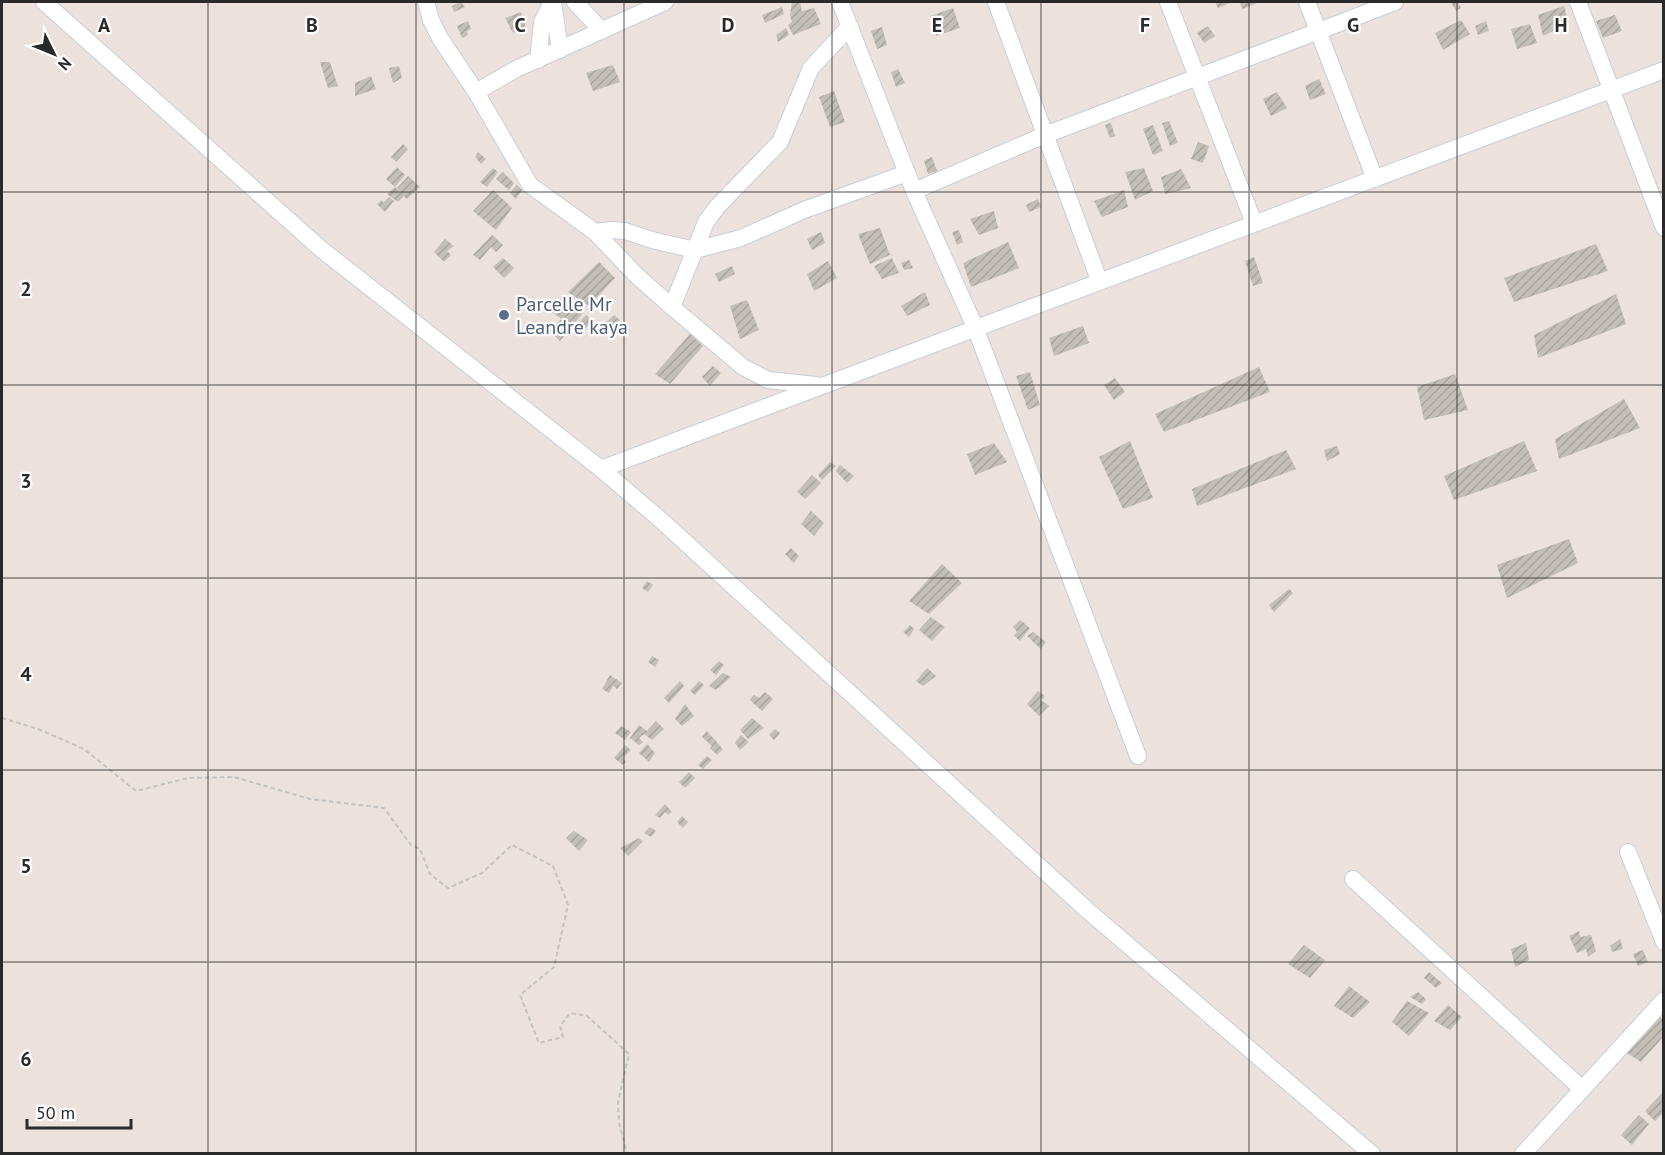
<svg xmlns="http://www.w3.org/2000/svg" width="1665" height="1155" font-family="'PT Sans',sans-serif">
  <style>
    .building { fill: url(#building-hatch) }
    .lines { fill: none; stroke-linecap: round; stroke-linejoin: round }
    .street-casing { stroke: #c8ced7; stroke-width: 18 }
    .path { stroke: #c3c3c3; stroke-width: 2; stroke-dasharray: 4.5 3; stroke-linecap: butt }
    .street { stroke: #fff; stroke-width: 16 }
    .grid { fill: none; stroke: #2a2a2a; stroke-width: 1.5; stroke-opacity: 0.55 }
    .service-dot { fill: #5c6f8a; stroke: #fff; stroke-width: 2 }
    .labels { text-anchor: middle; stroke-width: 4.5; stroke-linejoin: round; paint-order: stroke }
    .service-label { font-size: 20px; fill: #4e5e75; stroke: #fff; text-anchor: start }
    .grid-label { font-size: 20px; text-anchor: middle; font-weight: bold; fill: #2a2a2a; stroke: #fff; stroke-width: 4.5; stroke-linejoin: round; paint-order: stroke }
  </style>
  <defs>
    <pattern id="building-hatch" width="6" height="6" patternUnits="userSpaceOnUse" patternTransform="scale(1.5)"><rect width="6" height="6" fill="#c4beb8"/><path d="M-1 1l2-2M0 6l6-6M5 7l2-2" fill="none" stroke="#a9a39e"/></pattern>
  </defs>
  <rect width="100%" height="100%" fill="#ebe2dd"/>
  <path class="building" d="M461 2 465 7 454 12 452 6Z
    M792 2H800L802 11 814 8 821 24 793 35 788 25 792 22 790 15Z
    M1215 2H1232L1218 8Z
    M1239 2H1259L1243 9Z
    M1451 2H1458L1461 8 1456 11Z
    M1564 6 1569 23 1543 36 1538 15Z
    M782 7 784 14 765 23 762 15Z
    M953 8 960 28 936 36 930 16Z
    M521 12 526 28 513 33 505 18Z
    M1615 15 1622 31 1603 38 1596 21Z
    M1461 20 1470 34 1443 50 1435 33Z
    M468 21 471 29 467 31 468 35 462 38 457 26Z
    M1486 21 1489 31 1478 35 1475 26Z
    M1530 24 1537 43 1517 49 1511 29Z
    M1208 26 1215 36 1204 43 1197 33Z
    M882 27 887 45 877 49 871 31Z
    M786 28 789 35 778 42 776 35Z
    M320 62H330L338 86 328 88Z
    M613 65 620 82 593 91 586 73Z
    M399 66 402 78 393 83 389 68Z
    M898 69 905 83 896 87 891 72Z
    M371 76 376 89 355 96V83Z
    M1319 79 1326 94 1310 100 1305 86Z
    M834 91 845 122 830 127 819 97Z
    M1277 92 1287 108 1271 116 1263 99Z
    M1169 121 1178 143 1170 146 1162 123Z
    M1111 123 1115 136 1110 138 1105 125Z
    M1153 125 1163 151 1153 155 1143 129Z
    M1198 142 1209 146 1203 163 1191 159Z
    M403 144 408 149 396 162 391 157Z
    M478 152 486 159 481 164 475 157Z
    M932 157 937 171 928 174 924 161Z
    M397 167 405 175 395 187 402 194 397 188 408 176 420 187 407 199 404 196 398 202 387 194 395 187 386 179Z
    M493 168 498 172 487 187 480 182Z
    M1144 168 1153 191 1135 200 1125 172Z
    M1181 169 1191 188 1165 194 1161 177Z
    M503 172 514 183 509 190 496 179Z
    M517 185 522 190 516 199 510 193Z
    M493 190 512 208 496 230 473 211Z
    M1124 190 1128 207 1102 217 1094 201Z
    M389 197 394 201 385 212 377 204 382 200 383 203Z
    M1038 199 1041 207 1029 212 1026 205Z
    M994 211 998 228 979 235 970 219Z
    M880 228 890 255 870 264 858 234Z
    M959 230 963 242 957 245 952 232Z
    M821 232 825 243 812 250 807 239Z
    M492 235 503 245 496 252 491 247 480 260 473 255Z
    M445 239 454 246 447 251 451 255 444 262 434 252Z
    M1008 242 1019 268 971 287 963 263Z
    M1596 244 1608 271 1514 302 1504 278Z
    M1254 257 1263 283 1253 286 1245 261Z
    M503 258 514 268 504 278 493 267Z
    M892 258 899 273 882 279 874 266Z
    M909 260 913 268 904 270 901 263Z
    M828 261 837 278 814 291 807 274Z
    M599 262 615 278 589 306 568 292Z
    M732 266 735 274 719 282 715 274Z
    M925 292 930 305 907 316 901 306Z
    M1616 294 1626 324 1538 358 1534 335Z
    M561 298 583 313 560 341 548 330 562 319 549 310Z
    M747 300 759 330 740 339 730 306Z
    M586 315 592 320 582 333 575 327Z
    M614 315 620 320 610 331 603 325Z
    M1083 326 1089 343 1054 356 1049 338Z
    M690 334 703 346 670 384 655 374Z
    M713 366 721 373 710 386 702 377Z
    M1259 367 1270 392 1164 432 1155 414Z
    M1030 372 1040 405 1028 410 1016 376Z
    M1455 374 1468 410 1424 420 1417 387Z
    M1115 378 1125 392 1114 400 1104 385Z
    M1624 399 1640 428 1559 459 1555 439Z
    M1130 441 1153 498 1123 509 1099 457Z
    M1524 441 1537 471 1454 500 1444 476Z
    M994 443 1007 462 975 475 967 454Z
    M1337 446 1340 454 1327 461 1324 450Z
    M1286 450 1296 469 1197 506 1192 489Z
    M830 462 836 466 822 480 818 475Z
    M840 465 854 476 847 483 836 471Z
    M812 475 821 483 805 499 797 492Z
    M811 511 824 523 814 536 801 524Z
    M1569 539 1578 563 1507 598 1497 565Z
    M791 548 799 556 794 563 785 554Z
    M942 564 962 583 929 614 909 601Z
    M647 581 653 585 648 592 642 588Z
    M1289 589 1293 593 1274 612 1269 605Z
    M931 617 945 627 932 641 919 630Z
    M1020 620 1030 628 1020 641 1014 636 1017 632 1013 627Z
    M910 625 914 629 909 637 903 632Z
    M1033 632 1046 642 1041 649 1027 636Z
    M652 656 659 660 655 667 648 662Z
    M719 661 724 665 716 675 710 670Z
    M927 668 936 676 923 686 916 681Z
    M723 673 731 677 716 690 709 686Z
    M610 675 622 683 617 689 613 686 609 693 602 689Z
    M680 681 684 686 669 703 664 698Z
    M699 681 704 685 695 695 690 691Z
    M1038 691 1045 696 1041 700 1049 706 1039 716 1027 704Z
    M765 692 773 699 762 711 750 700 754 695 759 698Z
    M685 704 694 716 682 726 675 719Z
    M752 718 764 728 748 739 740 730Z
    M656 721 664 729 652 740 644 734 639 738 643 742 639 745 630 738 639 725 647 731Z
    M621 726 631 732 625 740 615 733Z
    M775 729 780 733 774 740 769 735Z
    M707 731 723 749 717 755 710 748 712 746 702 737Z
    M741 735 749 742 740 750 735 743Z
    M647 744 655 753 649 762 639 753Z
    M625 745 631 750 623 758 626 762 623 765 614 758Z
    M707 756 712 760 703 769 698 765Z
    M689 772 695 778 685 788 679 782Z
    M665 804 672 812 668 815 665 812 660 818 655 815Z
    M682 816 688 822 683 828 677 822Z
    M650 827 656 831 651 837 644 833Z
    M574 831 588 840 579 851 566 838Z
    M639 838 643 841 628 856 620 848Z
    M1579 931 1580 937 1591 935 1596 951 1588 957 1586 949 1577 953 1569 936Z
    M1620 939 1623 949 1612 952 1610 946Z
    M1526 943 1529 960 1515 967 1511 949Z
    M1304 945 1325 960 1310 978 1288 964Z
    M1643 950 1648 962 1638 966 1633 954Z
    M1429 972 1442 983 1436 988 1424 978Z
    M1349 986 1370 1002 1353 1018 1334 1006Z
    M1418 992 1426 999 1422 1004 1410 997Z
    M1407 1001 1429 1013 1409 1036 1392 1022Z
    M1448 1005 1462 1017 1450 1030 1434 1021Z
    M1660 1017 1664 1020V1036L1641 1062 1627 1053Z
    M1664 1091V1112L1655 1121 1645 1111Z
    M1639 1115 1649 1124 1632 1145 1621 1135Z"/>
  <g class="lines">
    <defs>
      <path id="street" d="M44 2 321 249 601 469 662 521 1087 910 1372 1154
        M426 2 431 20 440 38 476 92 530 185 595 232 637 276 672 307 743 367 768 380 816 385
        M553 2 560 50
        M575 2 602 31
        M840 2 914 191 975 327 1138 756
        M996 2 1099 280
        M1168 2 1254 223
        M1307 2 1375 179
        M1578 2 1664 228
        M538 60 542 22 552 2
        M476 92 516 69 665 2
        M914 191 1045 135 1395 2
        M595 232 612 230 625 231 652 240 695 250 741 238 804 210 907 173
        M672 307 706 222 717 207 780 142 811 68 850 26
        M601 469C954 334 1310 204 1664 70
        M1628 852 1664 942
        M1353 879 1582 1089
        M1523 1154 1664 1000"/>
    </defs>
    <use href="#street" class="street-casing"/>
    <path class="path" d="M2 718 38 729 84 749 136 791 188 778 234 777 310 799 384 808 411 845 420 849 430 874 448 888 482 873 512 845 553 866 568 905 554 967 520 995 539 1043 563 1037 560 1026 570 1013 587 1016 629 1054 618 1102 619 1123 627 1154"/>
    <use href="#street" class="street"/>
  </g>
  <path class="grid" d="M208 2V1154M416 2V1154M624 2V1154M832 2V1154M1041 2V1154M1249 2V1154M1457 2V1154M2 192H1664M2 385H1664M2 578H1664M2 770H1664M2 962H1664"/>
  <circle class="service-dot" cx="504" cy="315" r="6"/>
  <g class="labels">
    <g class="service-label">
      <text x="516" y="311">Parcelle Mr<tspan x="516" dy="23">Leandre kaya</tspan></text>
    </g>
  </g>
  <g class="grid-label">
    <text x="104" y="32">A</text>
    <text x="312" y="32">B</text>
    <text x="520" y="32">C</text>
    <text x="728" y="32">D</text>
    <text x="937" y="32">E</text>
    <text x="1145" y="32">F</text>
    <text x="1353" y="32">G</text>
    <text x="1561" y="32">H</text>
    <text x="26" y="296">2</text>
    <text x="26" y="488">3</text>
    <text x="26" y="681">4</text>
    <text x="26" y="873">5</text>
    <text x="26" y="1066">6</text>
  </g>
  <rect width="1665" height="1155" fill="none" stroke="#2a2a2a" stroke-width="6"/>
  <g transform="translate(54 54) rotate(133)" stroke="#ffffff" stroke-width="4.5" paint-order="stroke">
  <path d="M0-4.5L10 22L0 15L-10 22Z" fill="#2a2a2a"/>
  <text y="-9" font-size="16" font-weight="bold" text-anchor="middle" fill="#2a2a2a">N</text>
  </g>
  <path d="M27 1119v9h104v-9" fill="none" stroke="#2a2a2a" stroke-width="3"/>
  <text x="36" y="1119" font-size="18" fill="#2a2a2a" stroke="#ffffff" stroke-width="4.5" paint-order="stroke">50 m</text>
</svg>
